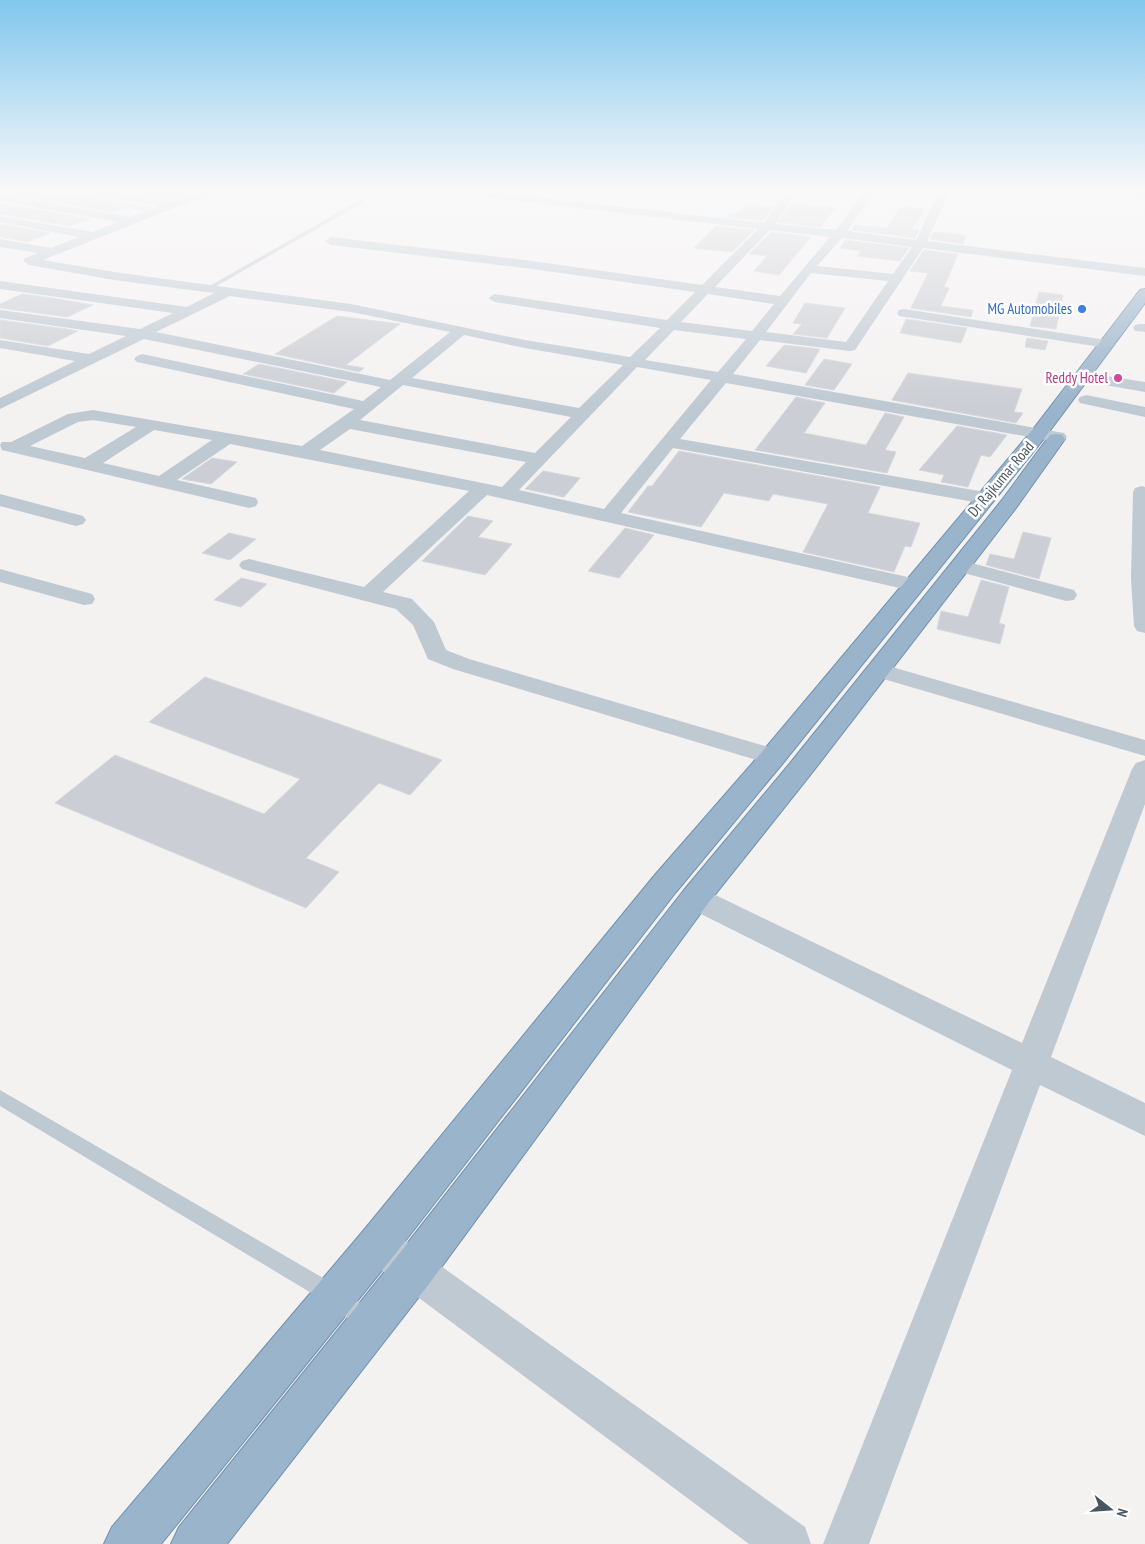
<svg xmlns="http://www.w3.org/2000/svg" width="1145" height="1544" font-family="'PT Sans Narrow',sans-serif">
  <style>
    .building { fill: #cbced4; stroke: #d5d8dd }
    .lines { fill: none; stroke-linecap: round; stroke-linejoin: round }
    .trunk-casing { stroke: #7091b0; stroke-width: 2 }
    .service { fill: #bec9d2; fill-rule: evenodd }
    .minor { fill: #bec9d2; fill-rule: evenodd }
    .trunk { fill: #9ab4cb; fill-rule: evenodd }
    .shop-dot { fill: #3f7fe0; stroke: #fff; stroke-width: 2 }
    .hotel-dot { fill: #d1479c; stroke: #fff; stroke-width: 2 }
    .labels { text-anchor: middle; stroke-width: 5; stroke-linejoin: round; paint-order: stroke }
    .far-shop-label { font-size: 15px; fill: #366cbe; stroke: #fff; text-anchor: end }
    .far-hotel-label { font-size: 15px; fill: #b23c85; stroke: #fff; text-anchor: end }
    .far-street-label { font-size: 15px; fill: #475661; stroke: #fff }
  </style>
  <rect width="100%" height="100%" fill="#f4f1f1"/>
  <path class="building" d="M28 190H69L76 195 152 207 142 210 123 208 111 212 12 195Z
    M107 190H195V192L171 200Z
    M0 203 90 219 70 226 0 214Z
    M791 203 836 208 820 227 778 222Z
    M747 204 773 207 763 221 726 217 729 214H736Z
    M902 206 924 209 912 229 919 230 915 238 852 230 855 225 887 228Z
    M0 224 50 233 27 242 0 237Z
    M716 226 754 230 732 252 694 248Z
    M771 232 811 237 779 275 754 271 767 256 749 254Z
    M933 232 958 234 966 236 963 244 930 239Z
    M845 240 909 248 900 261 857 256 861 251 840 248Z
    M924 250 958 254 944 287 949 288 941 306 973 310 971 317 911 308 928 273 910 271Z
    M1039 292 1063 295 1056 329 1030 326Z
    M22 294 46 297 93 305 67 317 0 308V304Z
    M805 303 845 308 827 338 793 334 802 324 793 323Z
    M337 316 400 324 346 365 364 368 359 372 275 354Z
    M906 319 967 328 961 343 900 333Z
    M0 320 67 329 78 331 48 346 0 338Z
    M1027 338 1048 341 1045 350 1025 347Z
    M784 345 820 349 806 373 766 366Z
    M824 359 852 364 834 390 805 385Z
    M259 364 347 382 334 393 243 374Z
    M908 373 1022 389 1014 412 1023 413 1016 423 892 400Z
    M796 397 825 403 804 433 866 445 885 413 904 417 885 450 896 452 887 473 755 450Z
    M957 426 1007 435 990 457 981 455 968 487 941 482 944 475 919 470Z
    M679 451 880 487 868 513 920 523 911 547 905 546 894 572 803 552 828 504 773 494 769 501 724 493 701 527 628 512 648 486H652Z
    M212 458 237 462 211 484 182 479Z
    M543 471 580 478 564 497 525 489Z
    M468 516 493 521 478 537 512 544 485 575 422 561Z
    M625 528 654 535 619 578 588 571Z
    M1023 532 1051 538 1039 579 986 565 990 554 1014 559Z
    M229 533 256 539 230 560 202 553Z
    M241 578 267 584 241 607 214 600Z
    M981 580 1009 587 999 623 1005 625 1000 644 937 629 941 611 968 617Z
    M205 677 442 760 410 795 379 783 306 858 339 872 306 908 55 803 115 755 264 814 300 779 149 722Z"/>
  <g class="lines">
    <defs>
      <path id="trunk" d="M1145 289V303L1046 436 783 763 676 892 392 1258 161 1544H104L112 1527 364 1230 654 876 763 751 1034 428 1140 290Z
        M1056 434 1062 435 1065 439 1016 508 811 774 706 906 429 1284 227 1544H171L179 1527 399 1254 684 890 791 762 1002 500 1050 435Z"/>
    </defs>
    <use href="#trunk" class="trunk-casing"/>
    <path class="service" d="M362 199 364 202 211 289 206 288Z
      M0 1090 342 1289 374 1314 377 1321 374 1328 367 1331 360 1328 328 1303 0 1106Z"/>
    <path class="minor" d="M71 190H96L171 202 208 190H223L222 192 176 207 43 260 114 272 351 304 525 340 630 357 660 328 495 302 488 298 495 294 667 320 695 292 525 268 331 245 325 241 331 237 525 260 702 285 758 229 449 193 444 190H474L764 223 785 194 789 193 794 196 775 224 836 230 866 190H876L847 231 916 240 940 190H950L927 241 1145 268V276L923 248 855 350 850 351 760 340 733 374 1058 432 1064 433 1067 437 1064 441 1058 442 726 383 680 439 985 492 992 494 994 498 992 502 985 504 673 448 621 513 921 580 924 585 921 590 913 591 487 495 383 592 412 599 434 622 446 650 469 659 782 751 786 757 782 763 773 765 453 669 428 659 413 625 396 609 242 569 239 565 242 561 249 559 364 587 469 491 230 444 177 480 256 498 258 502 256 506 249 508 2 450 0 445 2 442H11L68 414 93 410 302 446 354 409 137 362 134 359 137 356 142 354 363 401 381 387 144 339 0 409V398L75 361 0 348V340L89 354 126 336 0 318V310L140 329 173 313 0 289V281L187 307 214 293 114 280 29 265 23 261 25 258 38 253 0 247V239L51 248 79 237 0 222V216L92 232 118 222 0 201V195L130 217 159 206 76 193ZM770 230 830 237 780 296 715 287ZM842 238 912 247 893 274 817 266ZM811 273 888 281 846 342 766 332ZM708 294 774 304 752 331 681 322ZM230 296 351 312 450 332 390 380 156 332ZM674 330 746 339 718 372 645 360ZM464 335 525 348 623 365 579 408 412 378ZM637 367 711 380 604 509 519 490ZM403 385 571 417 535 453 360 420ZM93 420 136 427 85 458 30 446 78 422ZM350 429 526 462 502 487 320 450ZM154 430 212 440 159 476 103 463Z
      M1095 190 1145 192V198L1100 193Z
      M904 309 1107 340 1112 341 1114 344 1112 347 1107 348 899 316 897 313 899 310Z
      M1140 324H1145V332L1135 331 1133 328 1135 325Z
      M1100 375 1145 382V392L1094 383 1092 380 1094 377Z
      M1086 395 1145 407V417L1080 403 1078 400 1080 397Z
      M1142 486 1145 487V633L1137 631 1134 626 1131 579 1133 492 1135 488Z
      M0 494 83 516 86 520 83 524 76 526 0 506Z
      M960 560 1074 590 1077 595 1074 600 1066 601 953 570 950 566 953 562Z
      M0 569 92 594 95 599 92 604 84 605 0 582Z
      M878 663 1145 740V756L870 675 866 670 870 665Z
      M1145 760V804L1051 1057 1145 1103V1136L1040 1085 869 1544H823L1012 1070 685 906 680 898 685 890 695 887 705 890 1022 1043 1132 769 1136 763Z
      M378 1225 392 1231 805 1527 811 1544H749L364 1257 359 1244 364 1231Z"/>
    <use href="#trunk" class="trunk"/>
  </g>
  <linearGradient id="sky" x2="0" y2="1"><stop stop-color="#81c7ed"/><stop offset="0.47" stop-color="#faf9f9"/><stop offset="1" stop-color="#faf9f9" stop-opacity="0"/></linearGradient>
  <rect width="1145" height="406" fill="url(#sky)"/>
  <circle class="shop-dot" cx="1082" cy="309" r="5"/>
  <circle class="hotel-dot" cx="1118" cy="378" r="5"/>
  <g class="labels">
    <g class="far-shop-label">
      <text x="1072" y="314">MG Automobiles</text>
    </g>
    <g class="far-hotel-label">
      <text x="1108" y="383">Reddy Hotel</text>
    </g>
    <g class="far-street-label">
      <text transform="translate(1001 479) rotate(-50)" y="5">Dr Rajkumar Road</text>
    </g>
  </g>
  <g transform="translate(1110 1509) rotate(107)" stroke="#ffffff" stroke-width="4" paint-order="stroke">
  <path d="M0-4L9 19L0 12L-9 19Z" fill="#475661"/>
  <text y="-8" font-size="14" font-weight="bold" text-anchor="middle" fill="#475661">N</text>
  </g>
</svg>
